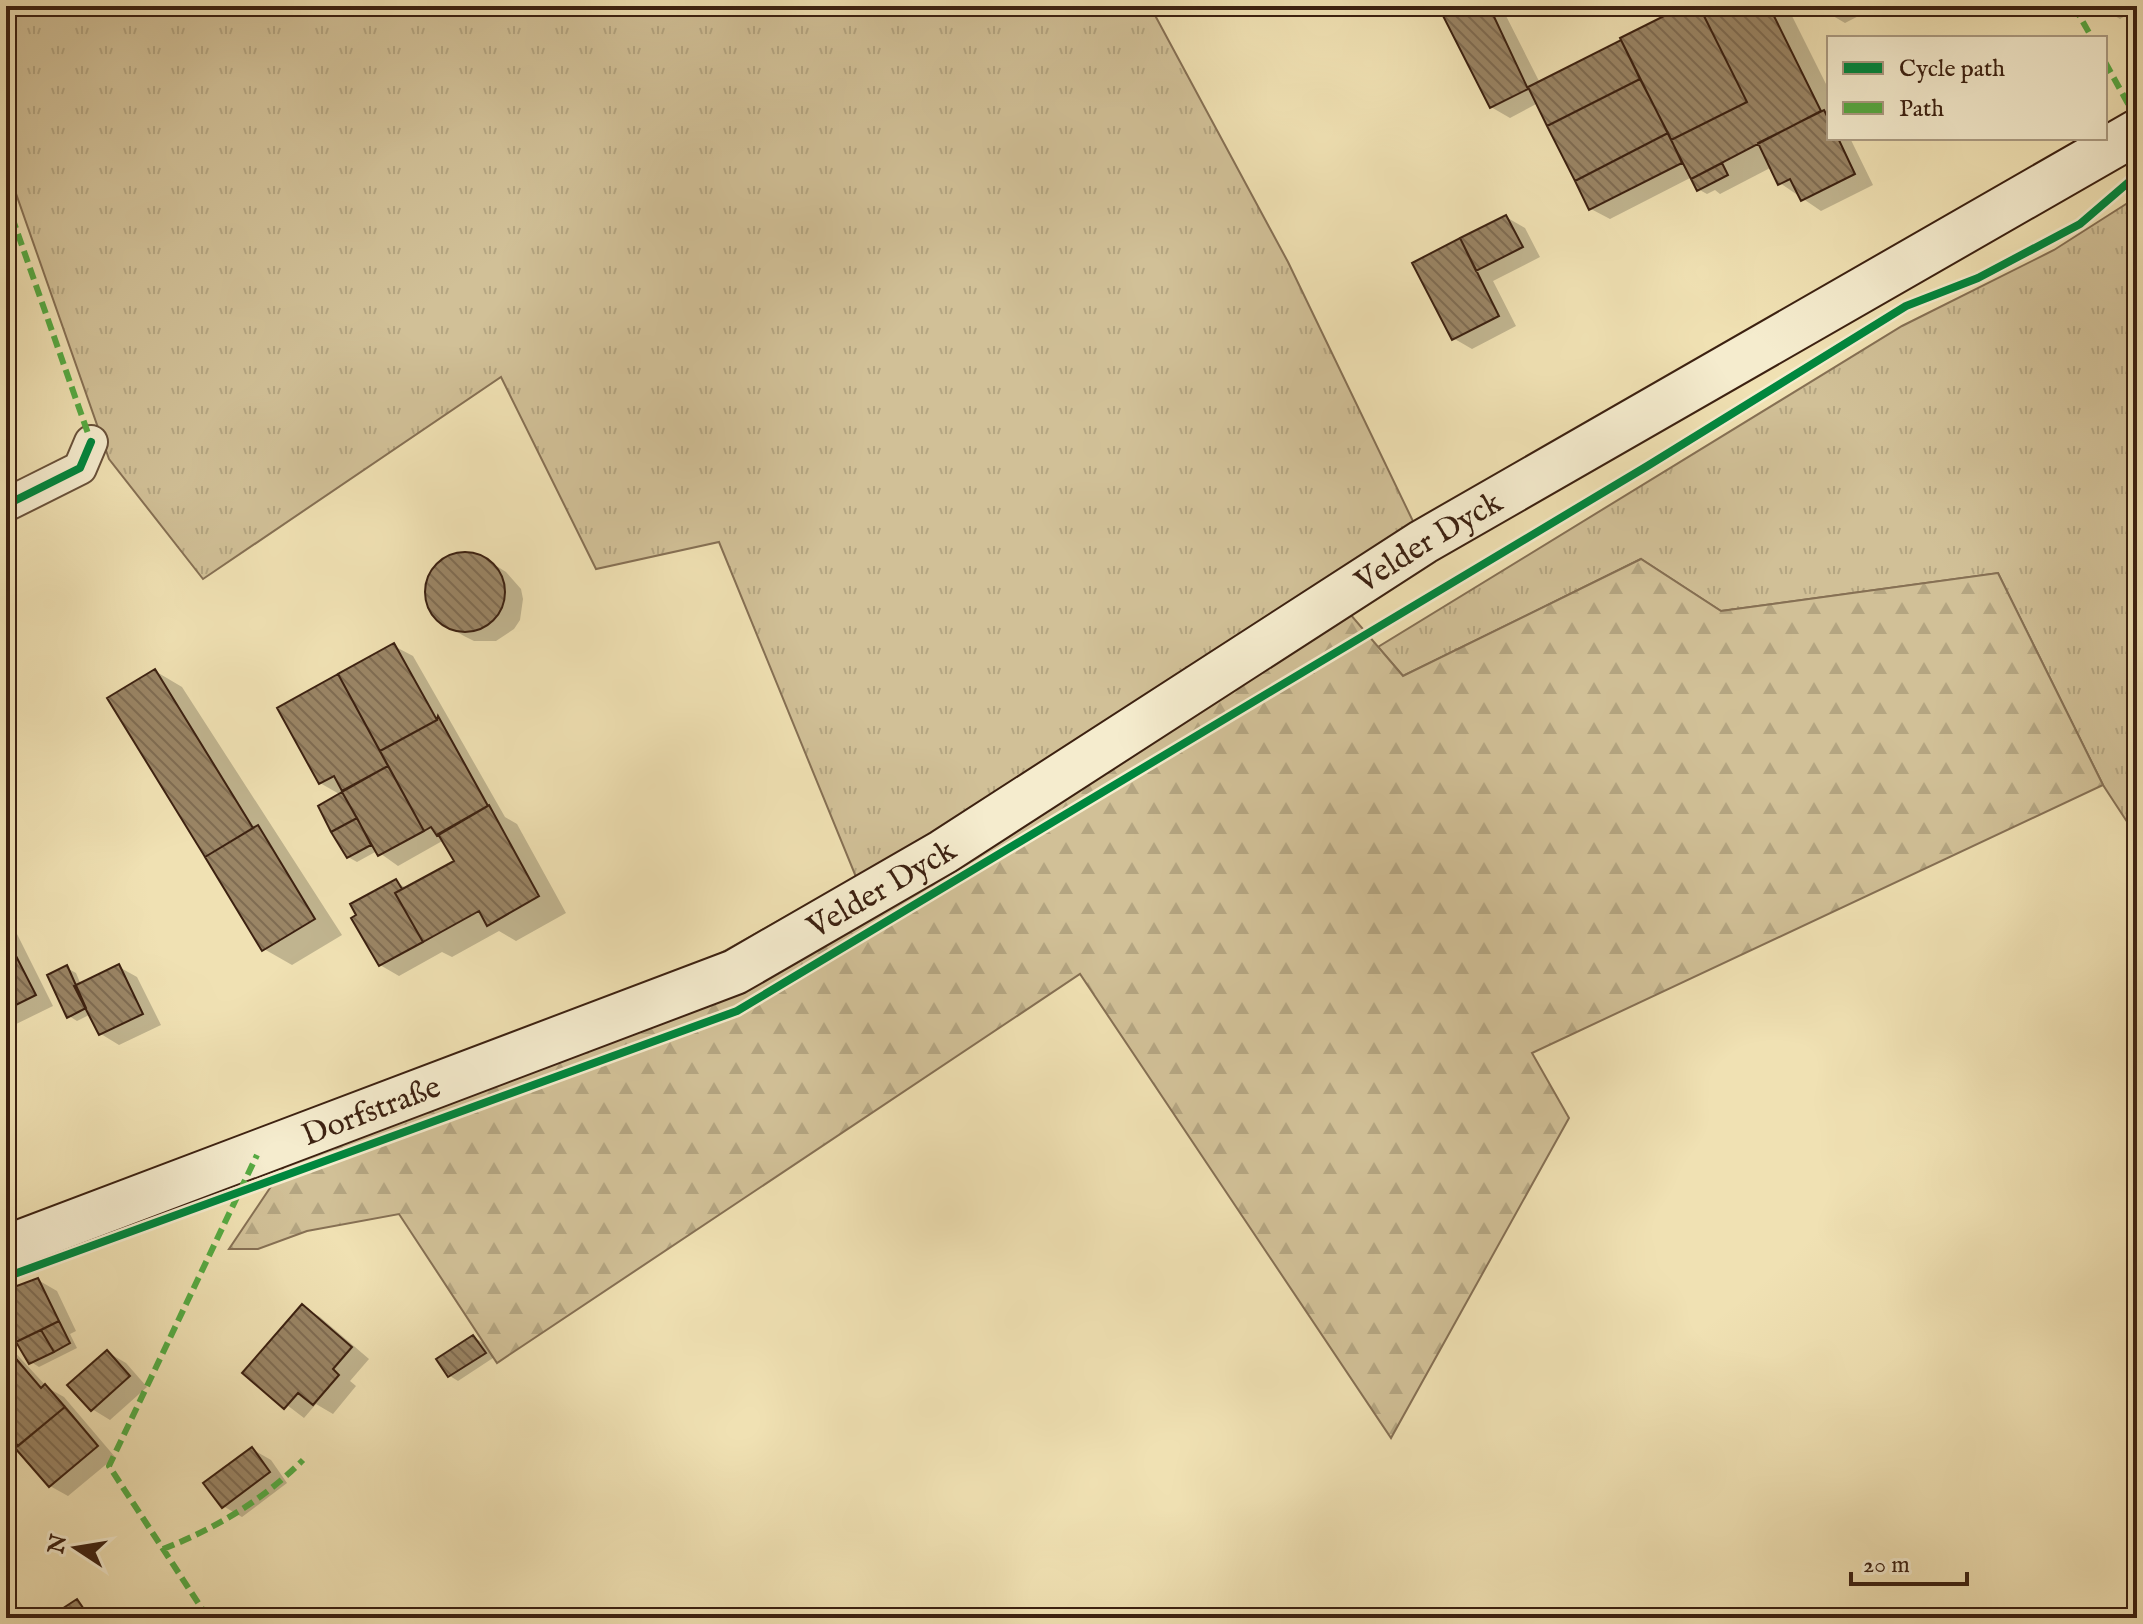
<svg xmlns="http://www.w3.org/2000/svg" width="2143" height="1624" font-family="'IM FELL English',serif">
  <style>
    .grass { fill: url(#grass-tufts); stroke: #867054; stroke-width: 2 }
    .forest { fill: url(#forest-firs); stroke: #867054; stroke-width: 2 }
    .shadow { fill: #0003 }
    .building { fill: url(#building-back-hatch); stroke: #3c2111; stroke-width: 2 }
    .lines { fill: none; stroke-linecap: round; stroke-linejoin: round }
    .street-casing { stroke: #69513a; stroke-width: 36 }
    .secondary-casing { stroke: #3c2111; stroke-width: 48 }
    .street { stroke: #f5ecce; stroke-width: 32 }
    .secondary { stroke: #f5ecce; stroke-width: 44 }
    .quiet { stroke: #55aa42; stroke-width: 6; stroke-dasharray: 12 6; stroke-linecap: butt }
    .cycleway-casing { stroke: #f5ecce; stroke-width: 13 }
    .cycleway { stroke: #00873e; stroke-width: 8 }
    .labels { text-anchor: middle; stroke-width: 6; stroke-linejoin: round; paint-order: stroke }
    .street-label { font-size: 32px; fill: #3c2111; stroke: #f5ecce }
  </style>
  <defs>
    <pattern id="grass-tufts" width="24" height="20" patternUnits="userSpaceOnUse" patternTransform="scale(2)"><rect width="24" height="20" fill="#d1c097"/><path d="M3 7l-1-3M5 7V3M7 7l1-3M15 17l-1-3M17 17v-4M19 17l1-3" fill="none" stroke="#b4a581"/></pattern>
    <pattern id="forest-firs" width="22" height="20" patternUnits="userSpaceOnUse" patternTransform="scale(2)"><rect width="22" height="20" fill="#d1c097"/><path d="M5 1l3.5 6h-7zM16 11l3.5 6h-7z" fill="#b4a581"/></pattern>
    <pattern id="building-back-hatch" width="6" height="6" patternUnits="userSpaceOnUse" patternTransform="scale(2)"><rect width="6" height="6" fill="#9a8565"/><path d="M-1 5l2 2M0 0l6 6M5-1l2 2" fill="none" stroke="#7f6c52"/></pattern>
  </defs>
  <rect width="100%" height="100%" fill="#f0e1b3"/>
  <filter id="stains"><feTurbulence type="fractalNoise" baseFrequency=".0025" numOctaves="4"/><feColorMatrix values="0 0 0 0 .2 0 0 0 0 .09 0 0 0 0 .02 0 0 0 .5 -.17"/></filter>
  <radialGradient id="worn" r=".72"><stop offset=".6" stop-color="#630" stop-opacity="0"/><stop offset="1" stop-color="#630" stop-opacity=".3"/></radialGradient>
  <path class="grass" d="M6 6H1150L1288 262 1423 542 943 843 856 877 719 542 596 569 501 377 203 579 109 459 6 165Z
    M2137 197V837L2103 785 1998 573 1721 611 1641 559 1403 676 1378 647 1902 326 2054 250Z"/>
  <path class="forest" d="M1641 559 1721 611 1998 573 2103 785 1532 1053 1569 1118 1391 1438 1080 974 497 1363 399 1214 307 1231 258 1249H229L321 1112 565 1022 719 954 857 877 943 843 1333 594 1403 676Z"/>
  <path class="shadow" d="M1440 6H1501L1540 83 1621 42 1625 45 1688 6H1787L1829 90V138H1850L1873 185 1821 211 1780 183 1772 167 1720 194 1715 190 1707 194 1698 189 1692 177 1610 219 1591 209 1538 103 1510 118 1491 107Z
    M1816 6H1878L1845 23Z
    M2098 6H2137V9L2120 19Z
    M1506 217 1525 228 1540 257 1493 281 1516 326 1472 349 1453 338 1415 264Z
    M455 555 477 556 487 560 506 572 521 589 523 599 520 620 514 629 496 641H474L464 636 444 624 430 608 427 597 431 576Z
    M394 646 413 656 505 817 517 824 566 913 516 941 499 931 452 957 442 952 399 976 380 965 396 882 408 889 456 862 444 840 398 866 377 851 357 862 348 857 341 795 320 783 280 709Z
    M155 671 182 687 342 935 292 965 264 949 109 699Z
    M6 912 53 1006 6 1029Z
    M119 967 137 977 161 1025 119 1045 101 1034 91 1014 77 1021 69 1016 67 968 76 973 81 985Z
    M38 1280 57 1291 76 1331 70 1334 77 1348 39 1367 31 1362 6 1322V1292Z
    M302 1306 320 1317 369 1359 350 1381 356 1386 333 1414 316 1404 304 1418 245 1373Z
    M473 1337 482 1342 493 1358 458 1381 450 1376 439 1359Z
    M6 1338 9 1346 48 1388 64 1397 115 1457 68 1496 50 1486 6 1431Z
    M107 1352 126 1363 147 1387 110 1420 92 1409Z
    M252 1449 271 1460 287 1483 242 1517 223 1506Z
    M77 1601 93 1618H51Z"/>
  <path class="building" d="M1443 6H1489L1528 89 1490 108 1439 8Z
    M1684 6H1699L1747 102 1671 140 1620 38Z
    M1699 6H1769L1821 111 1691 179 1671 140 1747 102Z
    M1621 40 1640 79 1547 126 1528 87Z
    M1640 79 1668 133 1575 181 1547 126Z
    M1824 110 1829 120V138H1838L1855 174 1801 201 1790 179 1778 185 1758 143Z
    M1668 133 1682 163 1589 210 1575 181Z
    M1722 163 1728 175 1697 191 1691 179Z
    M1506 215 1523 247 1476 271 1460 238Z
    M1460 238 1499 316 1452 340 1412 263Z
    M425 592a40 40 0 1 1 80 0a40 40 0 1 1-80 0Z
    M394 643 437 720 380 751 338 674Z
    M155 669 253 828 205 857 107 698Z
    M338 674 388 766 342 791 334 776 319 784 277 708Z
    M438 716 488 806 437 836 431 827 424 831 380 751 437 720Z
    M388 766 424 831 378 856 342 792Z
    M342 792 357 818 331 832 318 806Z
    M489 805 539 896 487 926 479 911 423 942 395 893 454 861 438 834Z
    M357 818 371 845 347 858 331 832Z
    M258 825 315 919 262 951 205 857Z
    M396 879 402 889 395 893 423 942 379 966 351 918 356 915 350 904Z
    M6 936 16 956 6 960Z
    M16 956 36 995 6 1010V960Z
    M119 964 143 1014 99 1035 74 986Z
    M67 965 86 1008 67 1018 47 975Z
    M38 1278 59 1321 16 1342 6 1326V1290Z
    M302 1304 352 1347 333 1369 339 1375 313 1405 298 1393 284 1409 242 1373Z
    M59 1321 70 1343 54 1352 41 1330Z
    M41 1330 54 1352 29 1364 16 1342Z
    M473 1335 486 1353 448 1377 436 1359Z
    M6 1347 41 1388 45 1384 65 1407 18 1446 6 1432Z
    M107 1350 130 1376 91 1411 67 1385Z
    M65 1407 98 1446 49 1487 15 1448Z
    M252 1447 270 1472 222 1508 203 1483Z
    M77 1599 90 1618H48Z"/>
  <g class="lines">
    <defs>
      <path id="street" d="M6 505 80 468 91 442"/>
      <g id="secondary">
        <path id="s1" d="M6 1248 735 972 943 852 1423 542 2137 132"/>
      </g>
    </defs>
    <use href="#street" class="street-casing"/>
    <use href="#secondary" class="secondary-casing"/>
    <use href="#street" class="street"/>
    <use href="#secondary" class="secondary"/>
    <path class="quiet" d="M2074 6 2092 38
      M2105 62 2137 120
      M6 200 91 442
      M163 1549C215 1529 263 1500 303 1460
      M208 1618 109 1466 257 1155"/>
    <defs>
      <path id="cycleway" d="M6 505 80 468 91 442
        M6 1277 737 1011 1649 465 1906 306 1978 278 2080 224 2137 175"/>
    </defs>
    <use href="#cycleway" class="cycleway-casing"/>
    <use href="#cycleway" class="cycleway"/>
  </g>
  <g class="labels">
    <g class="street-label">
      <text dy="11" stroke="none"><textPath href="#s1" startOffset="1596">Velder Dyck</textPath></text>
      <text dy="11" stroke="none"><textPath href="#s1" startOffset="948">Velder Dyck</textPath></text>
      <text dy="11" stroke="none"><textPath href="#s1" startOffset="390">Dorfstraße</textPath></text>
    </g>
  </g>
  <rect width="2143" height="1624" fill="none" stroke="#f0e1b3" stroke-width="32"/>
  <rect x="8" y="8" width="2127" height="1608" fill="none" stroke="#3c2111" stroke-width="4"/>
  <rect x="16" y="16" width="2111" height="1592" fill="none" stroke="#3c2111" stroke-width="2"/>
  <rect x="1827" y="36" width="280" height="104" fill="#f5ecce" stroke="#ab9b82" stroke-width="2"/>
  <rect x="1843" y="62" width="40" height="12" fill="#00873e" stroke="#ab9b82" stroke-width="2"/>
  <text x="1899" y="76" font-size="24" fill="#3c2111">Cycle path</text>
  <rect x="1843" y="102" width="40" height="12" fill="#55aa42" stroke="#ab9b82" stroke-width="2"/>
  <text x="1899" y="116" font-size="24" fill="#3c2111">Path</text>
  <g transform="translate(76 1548) rotate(282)" stroke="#f5ecce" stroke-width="6" paint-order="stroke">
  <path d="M0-6L14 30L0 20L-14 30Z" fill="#3c2111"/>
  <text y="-12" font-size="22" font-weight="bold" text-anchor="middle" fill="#3c2111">N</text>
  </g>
  <path d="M1851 1572v12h116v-12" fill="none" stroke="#3c2111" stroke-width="4"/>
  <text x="1863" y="1572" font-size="24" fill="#3c2111" stroke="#f5ecce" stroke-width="6" paint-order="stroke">20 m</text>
  <rect width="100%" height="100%" filter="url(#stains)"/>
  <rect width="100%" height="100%" fill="url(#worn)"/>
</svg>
